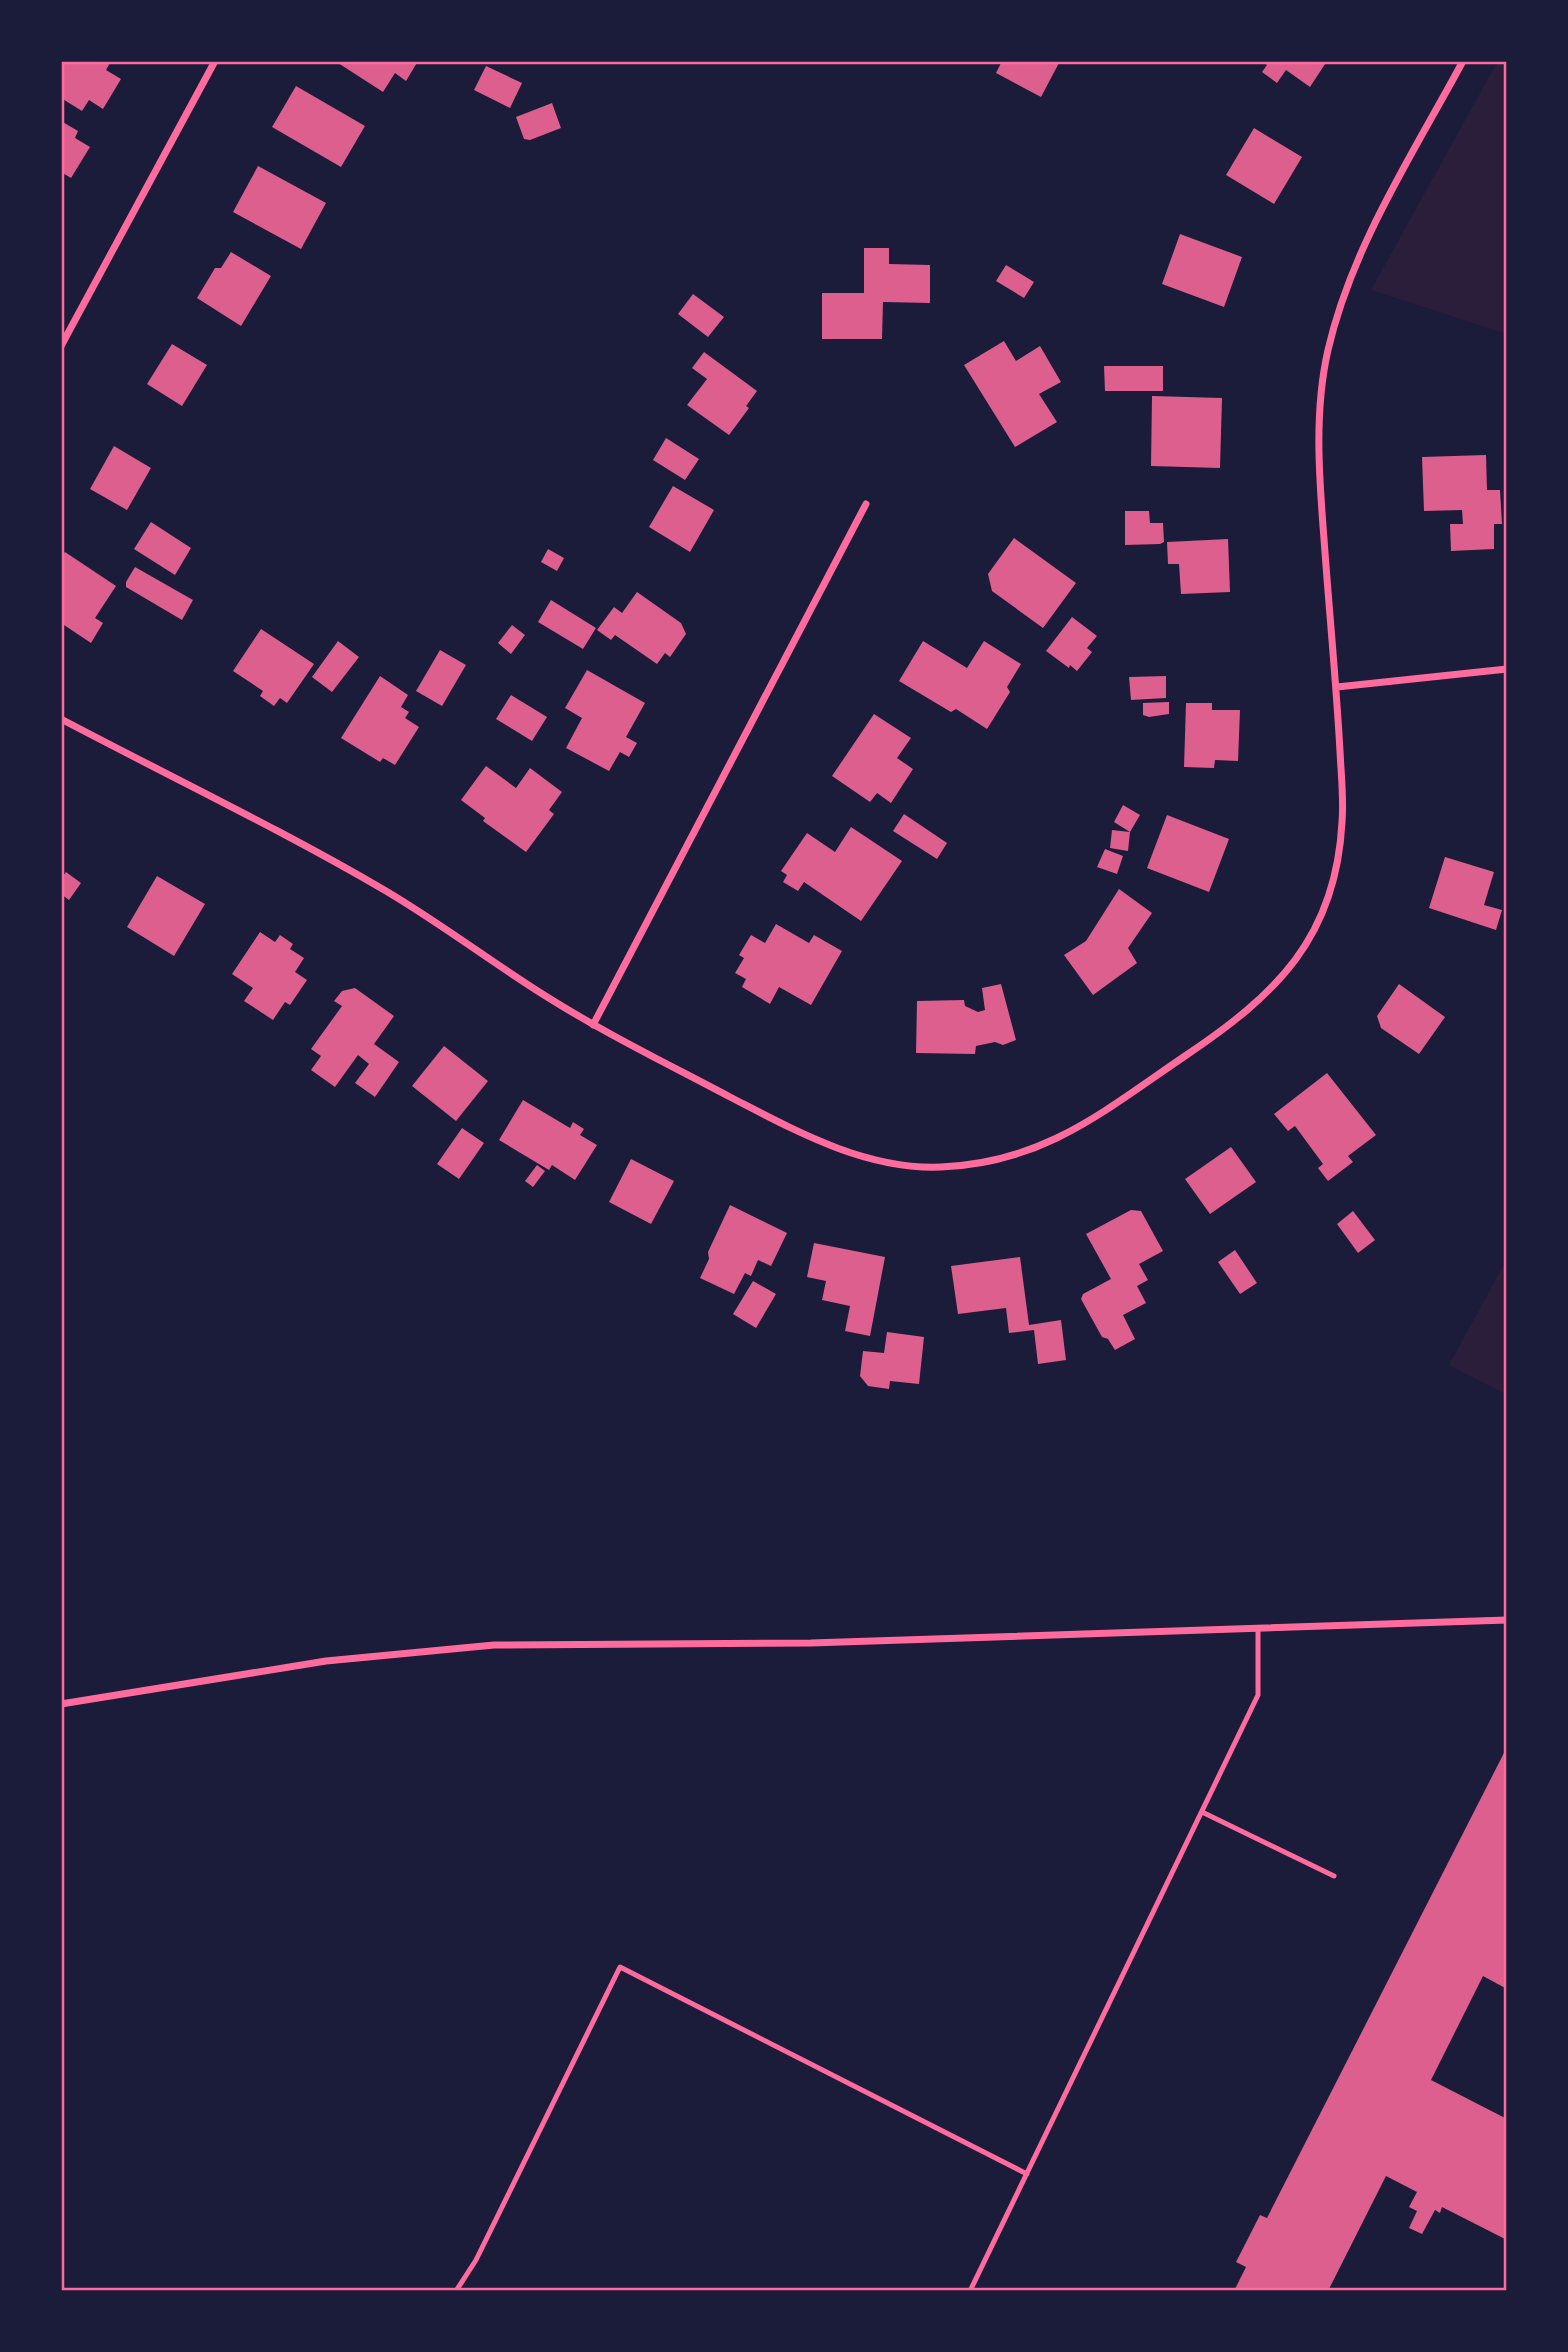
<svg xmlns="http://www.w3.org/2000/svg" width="1568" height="2352" font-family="Karla,sans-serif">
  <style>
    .green { fill: #2a1e3b }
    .building { fill: #dd5f8e }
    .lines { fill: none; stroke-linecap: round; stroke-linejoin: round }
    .service { stroke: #ff6b9d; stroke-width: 5 }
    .minor { stroke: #ff6b9d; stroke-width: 7 }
    .neatline { fill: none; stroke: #ff6b9d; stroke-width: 2.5 }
  </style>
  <rect width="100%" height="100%" fill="#1b1b3a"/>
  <path class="green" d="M1501 61H1507V334L1371 290 1494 68Z
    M1507 1259V1395L1449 1365Z"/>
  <path class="building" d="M61 61H106L110 63 106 70 121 79 103 109 89 100 82 111 61 98Z
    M335 61H418L406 81 395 73 383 92Z
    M1002 61H1060L1041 97 996 73Z
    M1262 61H1327L1310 87 1286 70 1277 83 1262 72 1267 65Z
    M486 66 522 83 510 108 474 90Z
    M296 86 365 126 341 167 272 127Z
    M552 103 561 128 530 140 524 139 516 117Z
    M61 121 78 131 75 138 90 147 71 178 61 172Z
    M1254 128 1302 157 1274 204 1226 175Z
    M258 166 326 203 301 249 233 212Z
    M1180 234 1242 257 1224 307 1162 284Z
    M864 248H889V264L930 265V303L883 302 882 339H822V293H864Z
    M231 252 271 276 241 326 197 298 215 268H221Z
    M1006 265 1034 282 1024 298 996 281Z
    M693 294 724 317 708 337 678 314Z
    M1004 341 1016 361 1040 346 1061 382 1039 394 1057 422 1015 447 964 365Z
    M172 344 207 365 182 406 147 384Z
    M704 352 757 391 746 406 749 408 729 435 687 405 707 379 692 368Z
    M1104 366H1163V391H1105Z
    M1152 396 1222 398 1220 468 1151 466Z
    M666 438 699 459 685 480 653 460Z
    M114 446 151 468 127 510 90 489Z
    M1486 455 1487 490H1500L1502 524H1494V549L1451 551 1450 524H1463L1462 510 1424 511 1422 457Z
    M673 486 714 510 690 552 649 527Z
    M1125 511H1149L1150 523H1163L1164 542 1160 544 1125 545Z
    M151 522 191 548 175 575 134 549Z
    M1014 538 1076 583 1043 628 992 591 988 574Z
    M1228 539 1230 592 1181 594 1179 564H1168L1167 542Z
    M548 549 564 558 557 571 541 562Z
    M65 552 116 586 95 618 103 623 91 643 61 623V557Z
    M135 567 193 600 182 620 126 587V582Z
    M637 592 681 623 686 634 670 657 665 653 657 664 615 635 611 640 597 630 614 607 622 613Z
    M551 600 596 628 583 649 538 622Z
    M1072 617 1097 636 1087 648 1092 652 1077 671 1070 665 1069 668 1046 651Z
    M512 625 525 635 511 654 498 643Z
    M261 629 314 664 287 703 280 698 274 706 260 696 263 691 233 671Z
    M338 641 359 657 332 692 312 677Z
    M923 641 967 668 984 641 1021 664 1007 687 1010 692 987 729 956 709 951 712 899 681Z
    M440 650 466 665 442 706 416 691Z
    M587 670 645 703 626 737 637 743 629 757 620 752 609 771 566 748 582 718 565 708Z
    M380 676 408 695 401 707 409 712 405 718 419 727 395 765 383 758 380 762 341 738Z
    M1166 676V698L1131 700 1129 677Z
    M511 695 547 717 532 741 496 719Z
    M1169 702V714L1149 717 1143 715V703Z
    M1186 703H1212V710H1240L1238 761 1215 760 1214 768 1184 767Z
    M874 714 911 738 897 758 913 769 891 803 877 793 870 802 832 776Z
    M486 766 516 788 530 768 562 792 549 810 554 814 526 852 483 821 485 818 461 800Z
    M1123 805 1140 815 1130 832 1114 822Z
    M904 814 947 843 937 859 893 831Z
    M1167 815 1229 839 1209 892 1147 868Z
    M851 827 902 861 861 921 804 882 798 891 783 882 787 875 781 871 807 833 835 852Z
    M1112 830 1130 832 1128 851 1110 848Z
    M1105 849 1123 856 1117 874 1097 867Z
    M1445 857 1494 872 1484 905 1502 910 1496 930 1429 908Z
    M66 872 81 883 69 900 61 894V879Z
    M157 876 205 904 174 956 127 927Z
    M1119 889 1152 913 1128 948 1137 963 1093 995 1064 955 1086 941Z
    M776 924 809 943 814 935 842 951 811 1005 779 987 770 1004 742 987 746 979 735 973 744 958 739 955 751 935 765 943Z
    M260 932 275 942 280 935 293 944 290 949 304 958 295 972 307 980 290 1005 285 1002 273 1020 244 1001 253 988 232 974Z
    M1001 984 1016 1040 1003 1045 995 1042 976 1046 975 1054 916 1053 917 1001 964 1000 965 1006 978 1012 985 1010 982 988Z
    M1399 984 1445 1017 1419 1054 1381 1028 1377 1016Z
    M355 988 394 1016 374 1044 399 1062 375 1097 355 1083 369 1064 358 1055 335 1087 311 1070 321 1056 311 1049 342 1006 334 1001 342 991Z
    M444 1046 488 1081 456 1121 412 1086Z
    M1327 1073 1376 1135 1348 1156 1353 1162 1328 1181 1318 1168 1323 1164 1295 1126 1288 1131 1274 1114Z
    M523 1100 570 1128 573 1122 584 1129 580 1135 597 1145 575 1180 552 1165 549 1170 499 1140Z
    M462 1128 484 1143 459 1179 437 1164Z
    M1231 1147 1256 1182 1210 1214 1185 1179Z
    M631 1159 674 1181 651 1224 609 1202Z
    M537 1165 545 1171 533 1187 525 1181Z
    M730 1205 787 1233 771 1266 758 1260 751 1276 745 1273 734 1294 700 1278 709 1259 708 1252Z
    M1131 1210 1141 1211 1163 1251 1139 1264 1148 1280 1137 1286 1146 1303 1123 1315 1135 1339 1115 1350 1108 1339 1102 1337 1081 1299 1083 1294 1111 1279 1086 1234Z
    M1353 1211 1375 1240 1358 1253 1337 1224Z
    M814 1243 885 1257 870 1336 845 1331 850 1306 822 1300 826 1281 807 1277Z
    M1235 1250 1257 1283 1240 1294 1218 1262Z
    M1020 1257 1029 1325 1061 1320 1066 1360 1038 1364 1034 1330 1009 1333 1006 1308 958 1314 951 1266Z
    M753 1281 776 1294 756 1328 733 1314Z
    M887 1332 924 1337 919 1384 890 1381 889 1389 868 1386 860 1376 863 1351 884 1353Z
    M1507 1747V1989L1483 1976 1431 2080 1507 2119V2240L1442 2207 1440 2213 1435 2210 1422 2234 1409 2228 1417 2211 1409 2207 1417 2192 1386 2176 1328 2291H1234L1246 2267 1236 2262 1260 2215 1267 2218Z"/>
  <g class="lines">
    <path class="service" d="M1202 1812 1334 1876
      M456 2291 476 2260 620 1967 1027 2174
      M970 2291 1258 1695V1628"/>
    <path class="minor" d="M61 346 215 61
      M1337 687 1507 669
      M61 719C169 776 280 829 386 891 440 923 490 961 544 995 604 1033 668 1064 730 1097 796 1131 865 1170 941 1167 1044 1163 1104 1111 1185 1056 1276 995 1336 938 1342 822 1344 799 1341 774 1340 751 1336 680 1329 609 1324 539 1319 476 1314 411 1328 350 1352 246 1413 154 1463 61
      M593 1025 866 504
      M61 1704 326 1661 494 1645 811 1643 1507 1620"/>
  </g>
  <rect width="1568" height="2352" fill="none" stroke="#1b1b3a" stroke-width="126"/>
  <rect x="63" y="63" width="1442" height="2226" class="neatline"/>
</svg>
